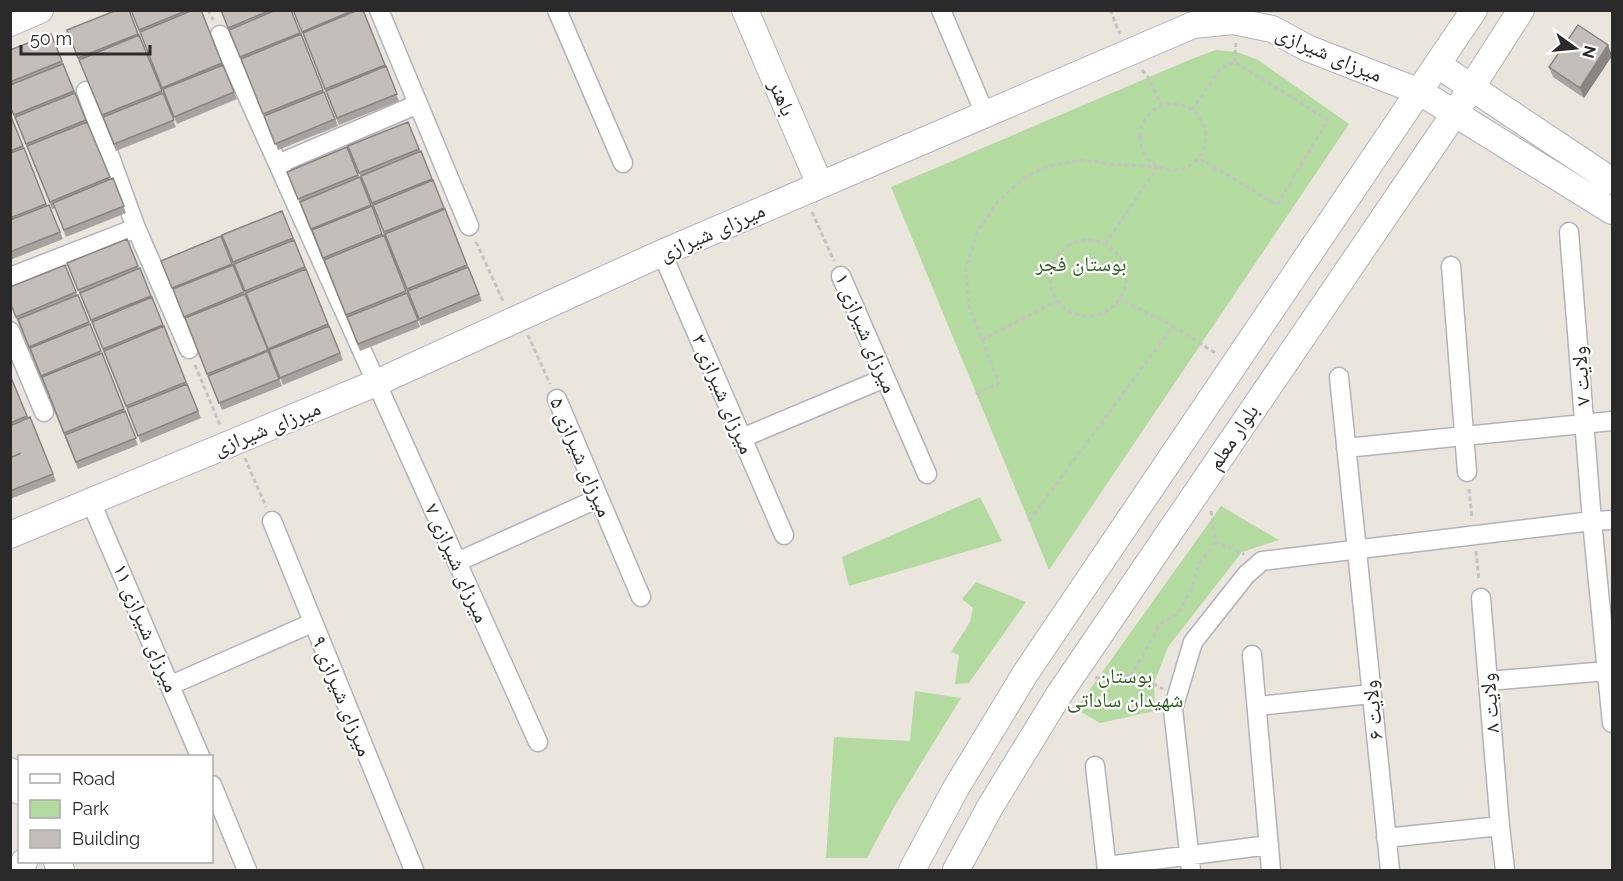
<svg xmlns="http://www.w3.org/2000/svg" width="1623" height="881" font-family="Raleway,'Noto Naskh Arabic',sans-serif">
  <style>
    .green { fill: #b4db9f }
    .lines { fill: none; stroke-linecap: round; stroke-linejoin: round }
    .street-casing { stroke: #b1b3bc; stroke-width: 21 }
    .secondary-casing { stroke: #b1b3bc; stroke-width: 28 }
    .path { stroke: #c3c3c3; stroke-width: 3; stroke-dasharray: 4.5 3; stroke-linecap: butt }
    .street { stroke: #fff; stroke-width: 18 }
    .secondary { stroke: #fff; stroke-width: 26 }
    .wall { fill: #a8a3a0 }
    .shaded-wall { fill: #888582 }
    .building { fill: #c3beba; stroke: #888582; stroke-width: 1.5 }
    .labels { text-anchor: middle; stroke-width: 4.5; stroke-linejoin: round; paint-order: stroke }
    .street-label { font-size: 21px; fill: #2a2a2a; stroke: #fff }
    .park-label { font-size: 21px; fill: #2f5f22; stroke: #fff }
  </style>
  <rect width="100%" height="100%" fill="#eae5dd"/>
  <path class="green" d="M1216 50 1237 52 1258 60 1349 124 1049 570 891 187 1194 58Z
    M980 497 1002 541 849 586 842 557Z
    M1221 506 1279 540 1242 552 1168 647 1154 683 1155 711 1100 723 1076 709Z
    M976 582 1026 602 969 683 955 684 959 655 951 652 970 622 973 608 962 599Z
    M915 691 961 698 893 809 867 858H826L834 737 910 741Z"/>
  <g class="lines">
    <defs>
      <path id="street" d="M379 10 469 226
        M557 10 623 163
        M941 10 985 114
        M220 35 538 742
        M86 91 136 228 189 349
        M278 164 418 104
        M1569 232 1592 521 1612 723
        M662 253 784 535
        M1451 266 1467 472
        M841 276 927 474
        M10 277 136 228
        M10 331 44 412
        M1339 377 1390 870
        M557 399 641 597
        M742 438 885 378
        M1346 448 1612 421
        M90 500 200 756
        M272 521 414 870
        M457 562 599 498
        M1481 598 1500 826 1505 870
        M1252 655 1271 870
        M1488 681 1607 671
        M171 685 312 623
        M1258 706 1371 694
        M1095 766 1107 870
        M212 785 247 870
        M1386 838 1500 826
        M1107 866 1269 845
        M1191 870 1173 709 1193 642 1246 575 1262 561 1592 521 1612 520"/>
      <path id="secondary" d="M745 10 820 185
        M10 23 40 10
        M1438 65 1612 181
        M10 535 376 383 662 253 1193 25 1233 21 1272 29 1307 48 1420 92 1612 211
        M10 771 20 791
        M57 862 61 870
        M21 870 24 862
        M912 870 956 788 1025 674 1474 10
        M956 870 990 807 1058 696 1455 113 1521 10"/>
    </defs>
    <use href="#street" class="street-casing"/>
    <use href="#secondary" class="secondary-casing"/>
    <path class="path" d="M208 10 213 20
      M1110 10 1120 34
      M1235 62 1236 43
      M1142 70 1148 77 1162 106
      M1140 137a33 33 0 1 1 66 0a33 33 0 1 1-66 0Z
      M1192 110 1221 68 1235 62 1328 120 1277 205 1199 158
      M812 212 834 261
      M1050 278a38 38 0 1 1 76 0a38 38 0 1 1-76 0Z
      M476 242 503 301
      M1105 244 1158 167
      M1173 326 1217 354
      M528 335 550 384
      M981 340 1057 301
      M195 365 220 425
      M976 394 999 383 969 306 966 268 978 230 999 200 1027 176 1048 166 1083 160 1111 164 1158 167
      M245 458 266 507
      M1469 489 1472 518
      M1211 511 1216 542 1244 554
      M1029 521 1173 326 1120 299
      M1476 551 1479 581
      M1131 676 1160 624 1178 614 1191 590 1199 564 1216 542
      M1095 678C1125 673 1136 674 1163 689"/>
    <use href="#street" class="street"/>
    <use href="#secondary" class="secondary"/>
  </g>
  <path class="wall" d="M129 10 176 127 116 151 67 30Z
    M131 10H201L237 99 177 124Z
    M221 10H291L338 126 278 150Z
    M293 10H363L399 101 339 125Z
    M51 34 110 179 113 178 126 213 66 237 55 208 52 209 10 106V50Z
    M1608 45 1612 56 1584 98 1553 77 1549 67Z
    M10 116 47 206 49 205 63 239 10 260Z
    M408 122 482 301 421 326 348 146Z
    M347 147 420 327 360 351 287 172Z
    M282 211 343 360 283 385 222 235Z
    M221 236 282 386 222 410 161 261Z
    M127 239 201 418 141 443 67 263Z
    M65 265 138 445 78 469 10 303Z
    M10 375 28 418 30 417 56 481 10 499Z"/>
  <path class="shaded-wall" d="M1608 45 1612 56 1584 98 1580 88Z"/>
  <path class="building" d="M117 10H129L138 34 78 58 67 30Z
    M131 10H188L139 30Z
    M193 10H201L222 63 162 88 140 32Z
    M221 10H271L228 28Z
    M276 10H291L300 33 240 57 229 30Z
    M293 10H354L302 32Z
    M358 10H363L385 65 325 89 303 33Z
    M1578 25 1608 45 1580 88 1549 67Z
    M51 34 62 61 10 82V50Z
    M301 34 323 90 263 114 241 59Z
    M139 35 162 91 102 115 79 60Z
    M63 64 74 91 14 115 10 106V85Z
    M223 65 234 92 174 117 163 89Z
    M386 66 397 94 337 118 326 91Z
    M324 92 335 119 275 144 264 116Z
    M75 93 86 120 26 144 15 117Z
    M163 93 174 120 114 144 103 117Z
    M10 119H12L23 146 10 151Z
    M87 122 110 177 50 202 27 146Z
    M408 122 419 149 359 173 348 146Z
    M347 147 358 175 298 199 287 172Z
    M24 148 46 204 10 218V153Z
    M421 151 432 179 372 203 361 176Z
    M360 177 371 205 311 229 300 202Z
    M113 178 124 206 64 230 53 203Z
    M433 180 444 208 384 232 373 205Z
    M49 205 60 232 10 252V220Z
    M372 206 382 234 323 258 312 230Z
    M445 209 467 265 407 289 385 234Z
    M282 211 293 238 233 262 222 235Z
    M384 235 406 291 346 315 324 260Z
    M221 236 232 264 172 288 161 261Z
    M127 239 138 266 78 290 67 263Z
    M294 240 305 267 245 291 234 264Z
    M65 265 76 292 16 317 10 302V287Z
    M233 265 244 292 184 317 173 289Z
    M468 267 479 294 419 319 408 291Z
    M140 268 151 296 91 320 80 293Z
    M306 269 328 324 268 349 246 293Z
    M407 293 418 320 358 344 347 317Z
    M245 294 268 350 207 374 185 318Z
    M78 295 89 322 29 347 18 319Z
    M152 297 163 325 103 349 92 322Z
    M90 324 101 351 41 376 30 348Z
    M164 326 186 382 126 406 104 351Z
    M329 326 340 353 280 378 269 350Z
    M268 351 279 379 219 403 208 376Z
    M102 353 124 409 64 433 42 377Z
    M10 375 27 416 10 423Z
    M187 384 198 411 138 436 127 408Z
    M125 411 136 438 76 462 65 435Z
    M30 417 53 474 10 491V458L21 453 10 458V426Z"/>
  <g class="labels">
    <g class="street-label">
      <text transform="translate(1329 54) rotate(23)" y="7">میرزای شیرازی</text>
      <text transform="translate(782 98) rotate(67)" y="7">باهنر</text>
      <text transform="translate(712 232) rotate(-24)" y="7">میرزای شیرازی</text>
      <text transform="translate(866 333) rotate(67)" y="7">میرزای شیرازی ۱</text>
      <text transform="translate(1581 376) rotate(-94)" y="7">ولایت ۷</text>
      <text transform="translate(723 394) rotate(67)" y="7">میرزای شیرازی ۳</text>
      <text transform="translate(267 428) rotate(-22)" y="7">میرزای شیرازی</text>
      <text transform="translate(1233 437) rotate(-56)" y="7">بلوار معلم</text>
      <text transform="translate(581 457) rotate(67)" y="7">میرزای شیرازی ۵</text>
      <text transform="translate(457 563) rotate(66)" y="7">میرزای شیرازی ۷</text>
      <text transform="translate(146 628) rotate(67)" y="7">میرزای شیرازی ۱۱</text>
      <text transform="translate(342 696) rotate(68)" y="7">میرزای شیرازی ۹</text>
      <text transform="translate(1490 703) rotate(-95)" y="7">ولایت ۸</text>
      <text transform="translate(1373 710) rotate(-96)" y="7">ولایت ۶</text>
    </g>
    <g class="park-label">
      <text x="1081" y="271">بوستان فجر</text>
      <text x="1125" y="683">بوستان<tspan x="1125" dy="24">شهیدان ساداتی</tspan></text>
    </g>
  </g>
  <rect width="1623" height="881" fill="none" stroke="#2a2a2a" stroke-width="24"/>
  <rect x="18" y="755" width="195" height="108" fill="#ffffff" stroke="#aaaaaa" stroke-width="1.5"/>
  <rect x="30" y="774" width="30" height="9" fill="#ffffff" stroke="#aaaaaa" stroke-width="1.5"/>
  <text x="72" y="785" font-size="18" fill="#2a2a2a">Road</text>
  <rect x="30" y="800" width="30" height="18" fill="#b4db9f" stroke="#aaaaaa" stroke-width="1.5"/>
  <text x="72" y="815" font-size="18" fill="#2a2a2a">Park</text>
  <rect x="30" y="830" width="30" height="18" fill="#c3beba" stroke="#aaaaaa" stroke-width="1.5"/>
  <text x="72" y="845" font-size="18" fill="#2a2a2a">Building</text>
  <g transform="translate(1575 48) rotate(105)" stroke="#ffffff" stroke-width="4.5" paint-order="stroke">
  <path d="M0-4.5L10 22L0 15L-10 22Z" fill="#2a2a2a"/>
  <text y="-9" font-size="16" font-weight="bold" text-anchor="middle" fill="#2a2a2a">N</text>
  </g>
  <path d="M21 45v9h129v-9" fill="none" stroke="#2a2a2a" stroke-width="3"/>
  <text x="30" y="45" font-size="18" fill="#2a2a2a" stroke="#ffffff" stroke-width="4.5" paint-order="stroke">50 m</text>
</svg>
